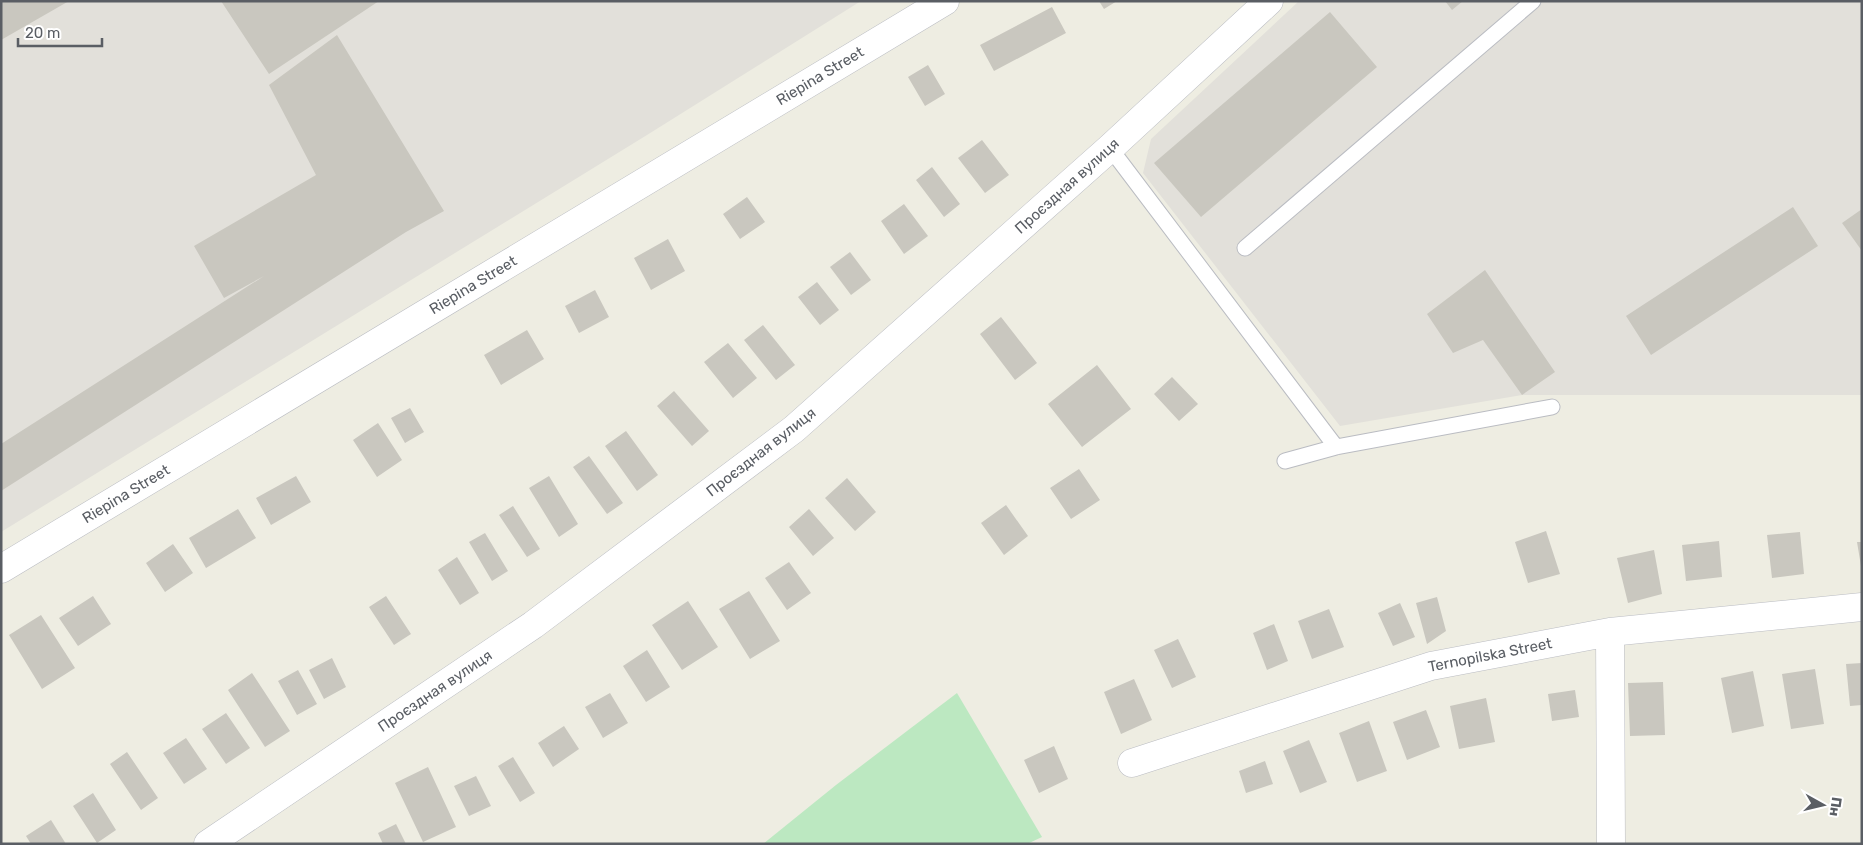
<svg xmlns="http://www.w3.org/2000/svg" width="1863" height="845" font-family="Rubik,sans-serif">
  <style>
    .industrial { fill: #e2e0da }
    .green { fill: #bce8c1 }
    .building { fill: #c9c7bf }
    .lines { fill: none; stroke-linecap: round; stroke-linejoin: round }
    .lane-casing { stroke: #babcc2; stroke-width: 17 }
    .street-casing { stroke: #babcc2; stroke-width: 29 }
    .lane { stroke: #fff; stroke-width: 15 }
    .street { stroke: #fff; stroke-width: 28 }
    .labels { text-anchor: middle; stroke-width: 4; stroke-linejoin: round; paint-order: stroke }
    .street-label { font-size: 15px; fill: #5a5e64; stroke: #fff }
  </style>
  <rect width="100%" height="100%" fill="#eeede2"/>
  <path class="industrial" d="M1 1H861L647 135 1 532Z
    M1299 1H1862V395H1522L1340 426 1143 173 1151 139Z"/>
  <path class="green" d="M957 693 1042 837 1027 844H763L836 785Z"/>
  <path class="building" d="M1 1H69L1 40Z
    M221 1H379L269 74Z
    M1099 1H1117L1104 9Z
    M1445 1H1463L1452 10Z
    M1052 7 1066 33 994 71 980 45Z
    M1330 12 1377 67 1201 217 1154 163Z
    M337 35 444 211 406 232 1 491V444L264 276 224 298 194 246 316 175 269 85Z
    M928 65 945 94 925 106 908 77Z
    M982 140 1009 175 985 193 958 158Z
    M932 167 960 204 944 217 916 180Z
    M747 197 765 222 740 239 723 214Z
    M904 204 928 236 904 254 881 221Z
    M1793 207 1818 246 1651 355 1626 316Z
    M1862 209V251L1842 223Z
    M668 239 685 271 651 290 634 258Z
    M850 252 871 280 851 295 830 267Z
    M1485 270 1555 372 1522 395 1483 340 1453 353 1427 314Z
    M817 282 839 310 820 325 798 297Z
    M595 290 609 317 579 333 565 306Z
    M1001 317 1037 363 1015 380 980 334Z
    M763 325 795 365 776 380 744 340Z
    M527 330 544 359 501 385 484 355Z
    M728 343 757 378 733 398 704 362Z
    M1097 365 1131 409 1082 447 1048 404Z
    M1172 377 1198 404 1179 421 1154 394Z
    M674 391 709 431 692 446 657 406Z
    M410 408 424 432 405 443 391 418Z
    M378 423 402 460 377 477 353 440Z
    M626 431 658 475 637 491 605 446Z
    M589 456 623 503 607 514 573 467Z
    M1079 469 1100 500 1071 519 1050 488Z
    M296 476 311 502 271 525 256 498Z
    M549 476 578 524 559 537 529 488Z
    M847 478 876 512 855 531 825 498Z
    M1006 505 1028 536 1004 555 981 523Z
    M513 506 540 549 527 557 499 515Z
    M238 509 256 538 206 568 189 538Z
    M809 509 834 538 813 556 789 527Z
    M1546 531 1560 574 1528 583 1515 542Z
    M1800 532 1804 574 1772 578 1767 535Z
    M485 533 508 571 492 581 469 542Z
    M1719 541 1722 577 1686 581 1682 545Z
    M1857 542H1862V566H1861Z
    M173 544 193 573 165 592 146 563Z
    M1654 550 1662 594 1628 603 1617 558Z
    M457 557 479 593 460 605 438 570Z
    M789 562 811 593 787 610 765 578Z
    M749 591 780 641 750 659 719 609Z
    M93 596 111 624 78 646 59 618Z
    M386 596 411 634 394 645 369 607Z
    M1437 597 1446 631 1427 644 1416 603Z
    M688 601 718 647 682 670 652 625Z
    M1400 603 1415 637 1393 646 1378 613Z
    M1329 609 1344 647 1312 659 1298 621Z
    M41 615 75 668 42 689 9 635Z
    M1274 624 1288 661 1267 670 1253 633Z
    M1178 639 1196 677 1172 688 1154 650Z
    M647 650 670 687 646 702 623 666Z
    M332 658 346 687 324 699 309 670Z
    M1862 663V705L1850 706 1846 664Z
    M1815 669 1824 724 1791 729 1782 674Z
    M298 670 317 704 297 715 278 681Z
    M1753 671 1764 726 1732 733 1721 678Z
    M252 673 290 731 265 747 228 690Z
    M1134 679 1152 720 1121 734 1104 692Z
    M1663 682 1665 735 1630 736 1628 683Z
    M1575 690 1579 717 1552 721 1548 694Z
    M610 693 628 723 603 738 585 707Z
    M1486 698 1495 742 1459 749 1450 706Z
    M1426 710 1440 747 1407 760 1393 722Z
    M226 713 250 748 226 764 202 729Z
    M1369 721 1387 771 1357 782 1339 733Z
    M564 726 579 749 553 767 538 743Z
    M186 738 207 769 184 784 163 753Z
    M1309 740 1327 782 1300 793 1283 751Z
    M1054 746 1068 779 1039 793 1024 760Z
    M127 752 158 798 141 810 110 764Z
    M513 757 535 793 520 802 498 766Z
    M1265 761 1273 784 1246 793 1239 771Z
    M428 767 456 827 423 842 395 783Z
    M476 776 491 806 469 816 454 786Z
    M93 793 116 830 97 843 73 806Z
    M51 820 66 844H31L26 836Z
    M396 824 406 844H383L378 833Z"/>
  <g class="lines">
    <defs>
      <path id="lane" d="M1110 148 1336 447
        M1245 248 1533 1
        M1285 461 1336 447 1552 407"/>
      <path id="street" d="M1 569 945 1
        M1610 632 1611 844
        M1132 763 1431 666 1610 632 1862 607
        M208 844 533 625 794 429 1110 148 1269 1"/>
    </defs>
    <use href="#lane" class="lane-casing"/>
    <use href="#street" class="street-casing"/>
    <use href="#lane" class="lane"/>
    <use href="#street" class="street"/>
  </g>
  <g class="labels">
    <g class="street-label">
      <text transform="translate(820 76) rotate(-31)" y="5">Riepina Street</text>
      <text transform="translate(1067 186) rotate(-42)" y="5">Проєздная вулиця</text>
      <text transform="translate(473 285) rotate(-31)" y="5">Riepina Street</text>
      <text transform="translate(761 452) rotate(-38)" y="5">Проєздная вулиця</text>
      <text transform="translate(126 494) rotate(-31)" y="5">Riepina Street</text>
      <text transform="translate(1490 655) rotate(-11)" y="5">Ternopilska Street</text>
      <text transform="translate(435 691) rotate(-34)" y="5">Проєздная вулиця</text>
    </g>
  </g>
  <rect width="1863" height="845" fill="none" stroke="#5a5e64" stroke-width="5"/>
  <g transform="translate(1823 805) rotate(98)" stroke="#ffffff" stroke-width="4" paint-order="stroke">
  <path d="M0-4L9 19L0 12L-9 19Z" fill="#5a5e64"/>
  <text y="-8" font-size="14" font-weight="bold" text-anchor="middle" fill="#5a5e64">Пн</text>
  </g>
  <path d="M18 38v8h84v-8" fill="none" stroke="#5a5e64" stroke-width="2.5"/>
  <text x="25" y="38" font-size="15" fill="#5a5e64" stroke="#ffffff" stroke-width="4" paint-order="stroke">20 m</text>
</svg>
